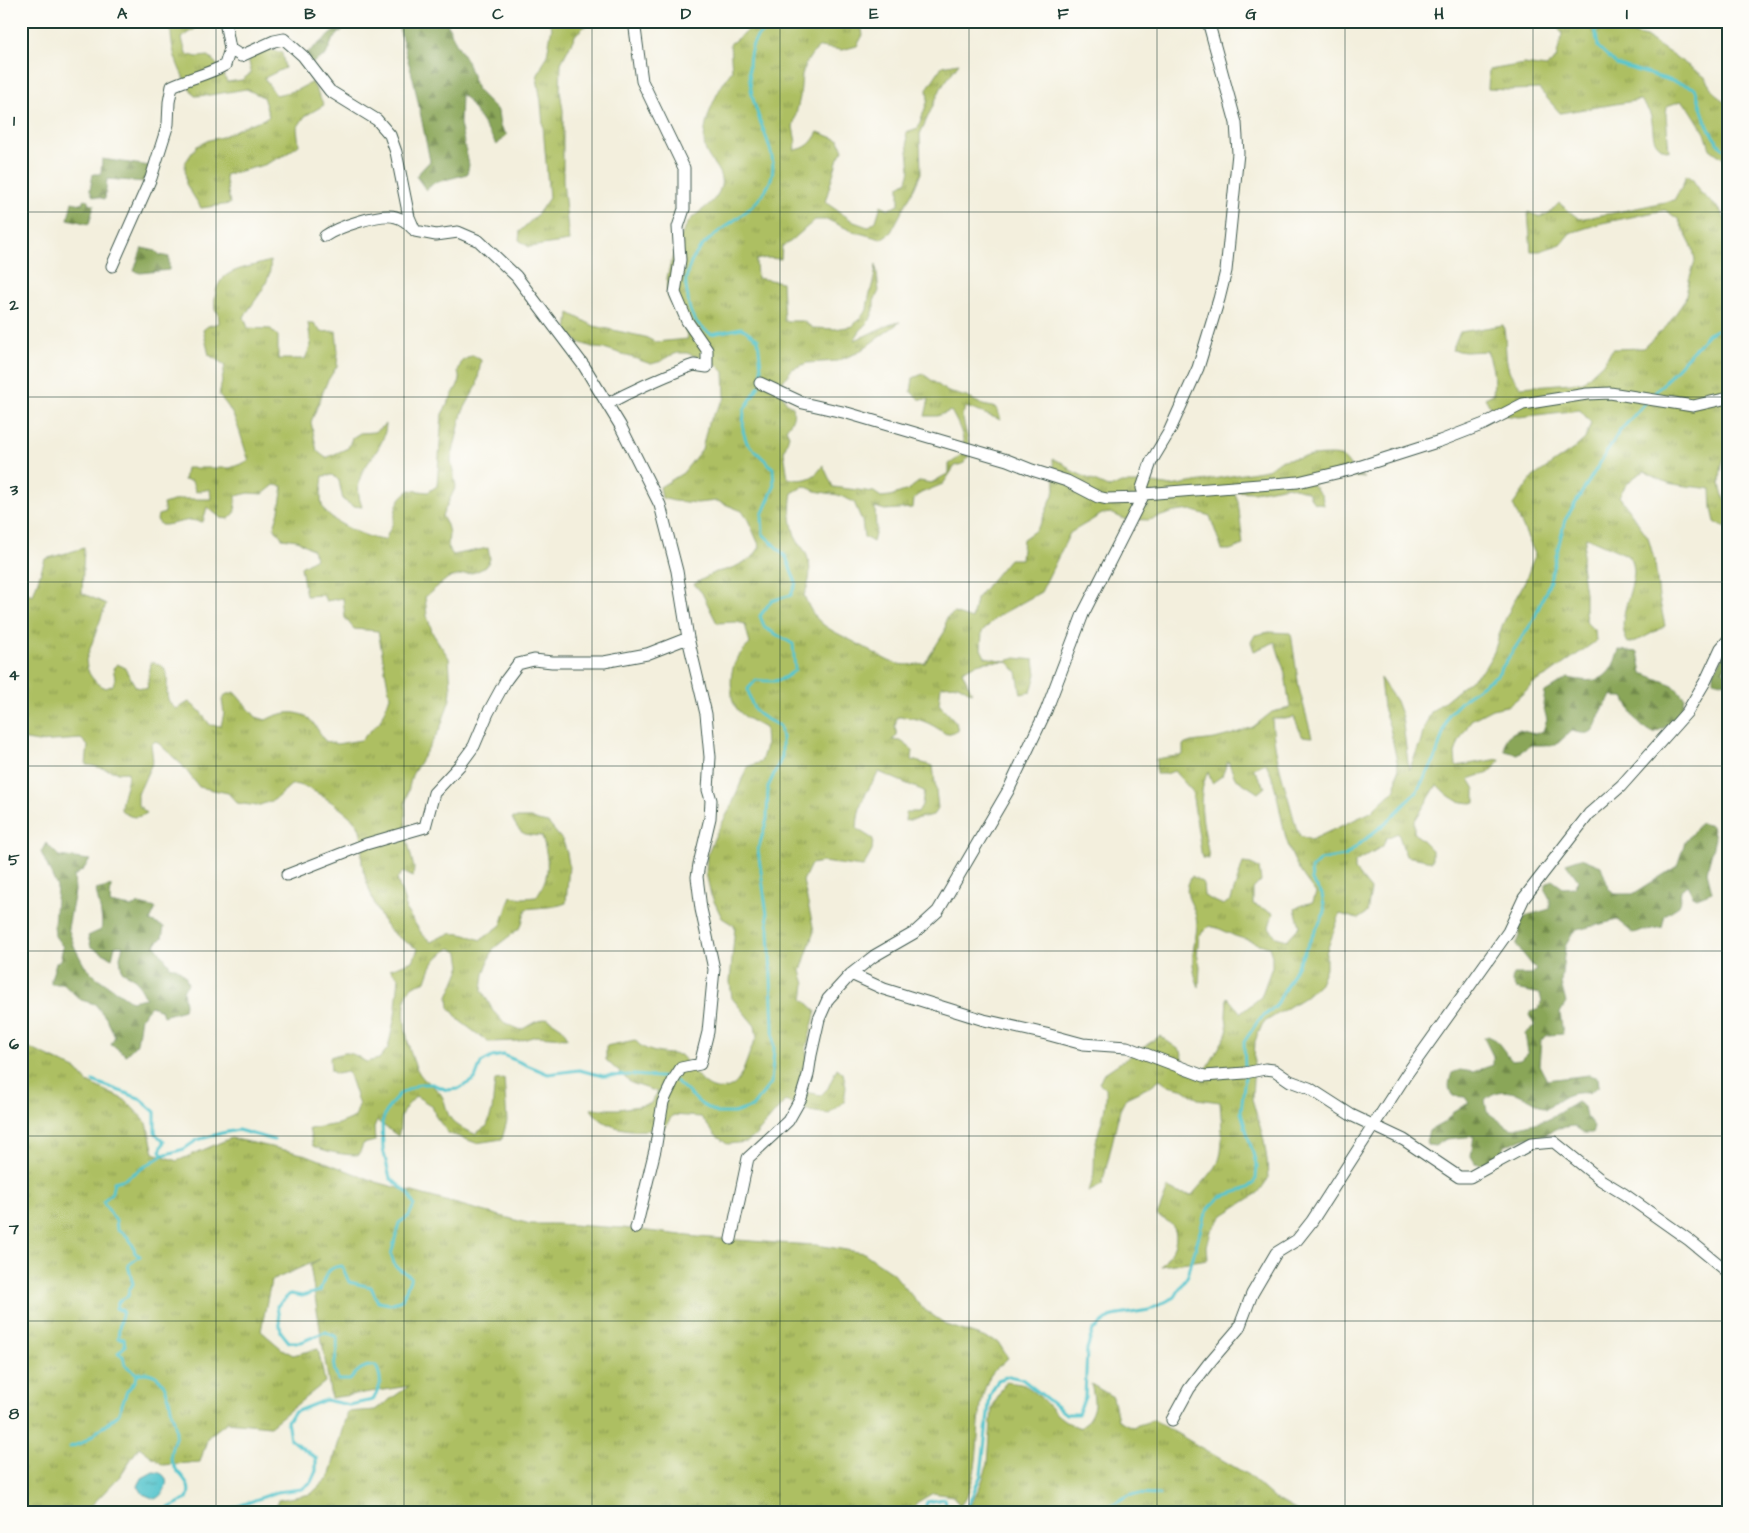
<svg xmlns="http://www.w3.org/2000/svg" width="1749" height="1533" font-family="'Architects Daughter',sans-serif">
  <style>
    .grass { fill: url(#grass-tufts); stroke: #667e4b }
    .forest { fill: url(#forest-firs); stroke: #547246 }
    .water { fill: url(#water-ripples); stroke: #3c8281 }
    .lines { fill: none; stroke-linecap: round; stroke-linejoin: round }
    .stream { stroke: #59c6ce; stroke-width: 3 }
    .street-casing { stroke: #3f584d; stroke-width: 13 }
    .street { stroke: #fff; stroke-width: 11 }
    .grid { fill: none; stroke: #1f3d34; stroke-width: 1; stroke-opacity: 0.55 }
    .neatline { fill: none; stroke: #1f3d34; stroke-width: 2 }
    .grid-label { font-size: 16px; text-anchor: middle; font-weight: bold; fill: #1f3d34 }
  </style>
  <defs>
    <pattern id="grass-tufts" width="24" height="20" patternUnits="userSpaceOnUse" patternTransform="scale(1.25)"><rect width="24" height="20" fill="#adbf62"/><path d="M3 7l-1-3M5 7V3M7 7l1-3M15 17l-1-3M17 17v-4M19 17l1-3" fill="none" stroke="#8c9c52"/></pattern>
    <pattern id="forest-firs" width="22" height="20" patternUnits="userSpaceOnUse" patternTransform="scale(1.25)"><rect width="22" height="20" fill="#8aa658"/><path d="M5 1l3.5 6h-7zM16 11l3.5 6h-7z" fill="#70884a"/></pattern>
    <pattern id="water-ripples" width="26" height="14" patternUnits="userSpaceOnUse" patternTransform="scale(1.25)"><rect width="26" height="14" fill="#59c6ce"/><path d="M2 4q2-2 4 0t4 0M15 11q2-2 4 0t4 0" fill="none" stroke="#49a2a8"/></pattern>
  </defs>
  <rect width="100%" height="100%" fill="#fdfcf7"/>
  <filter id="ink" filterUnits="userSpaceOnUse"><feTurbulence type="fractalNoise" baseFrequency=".02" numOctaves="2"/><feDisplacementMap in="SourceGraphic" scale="10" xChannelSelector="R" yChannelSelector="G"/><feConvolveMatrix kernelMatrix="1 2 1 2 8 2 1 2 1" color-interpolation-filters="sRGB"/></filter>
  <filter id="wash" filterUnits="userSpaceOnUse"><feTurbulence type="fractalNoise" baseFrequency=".0096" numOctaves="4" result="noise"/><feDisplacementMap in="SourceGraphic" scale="20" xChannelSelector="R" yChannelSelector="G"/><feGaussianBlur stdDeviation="1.12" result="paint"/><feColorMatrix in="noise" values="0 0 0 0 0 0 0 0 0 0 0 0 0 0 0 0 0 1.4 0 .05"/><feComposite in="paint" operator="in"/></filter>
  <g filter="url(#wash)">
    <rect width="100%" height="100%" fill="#f3efdd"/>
    <path class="grass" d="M179 21H206L182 38 186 54 197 57 209 56 221 69 227 82 242 80 251 73 248 57 269 49 282 53 285 68 264 78 276 95 297 90 312 82 324 105 305 116 297 128 299 145 285 155 264 165 225 175 230 204 201 208 186 184 185 163 191 154 197 146 209 140 222 137 244 126 267 118 269 116 263 97 246 89 210 95 195 96C180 75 170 51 171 26Z
      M547 21H591L576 34 561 63 560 91 563 110V181L569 241 529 247 519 240 520 231 537 215 549 198 541 102 537 77 547 55 552 27Z
      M752 21H860L863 35 857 46 842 50 820 47 812 54 805 65 802 75 800 97 793 127 796 142 794 150C806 149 812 143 818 132L839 140 843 150 838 158 825 202 854 222 868 227 876 221 881 205 889 209 899 205V186L907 181 910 170 906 132 918 128 928 100 927 89 942 66 959 63 941 88 920 134 921 173 915 187 891 232 881 239 852 231 828 220H815L790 242 782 246 781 259 766 258 756 260 757 278 782 282 784 321H803L813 328 835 329 853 326 867 310C868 294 875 281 876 265L879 291 874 301V310L870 320 862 328 854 340C870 335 883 325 900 322L857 353 837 361 807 363 792 369 783 381 781 392 786 402 793 407C795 416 792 421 786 429L789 435 784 452 788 478C803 482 815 479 823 465L833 487 874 492 881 497 890 496 908 490 920 481 931 483 949 473V464C952 462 956 460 959 457 970 445 958 423 951 411L937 416H925L929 399H919L911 392 913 378 923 374 948 392 967 397 983 405 997 408 1001 420 966 407 962 415 971 453 963 464 955 466 943 484 921 493 914 499 913 508 885 510 875 507 876 530 873 542 864 537 862 521 854 502 838 495 815 491 804 486 792 493C789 506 791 523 795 536 798 544 805 549 807 556 812 569 810 583 804 595 816 628 831 629 860 645 888 659 891 669 925 663L945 631 946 618 954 613 972 619 976 599 1009 559H1021L1023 539 1036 530 1041 523 1055 490 1053 459 1063 463 1072 471 1110 488 1121 483H1154L1171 486 1267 470C1271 467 1275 463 1280 461 1288 458 1331 453 1339 456 1351 460 1350 474 1365 478L1337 475 1312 484 1322 496 1324 505 1313 502 1308 492 1288 486 1254 492 1234 491 1238 501 1243 545 1230 550H1222L1210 516 1191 510 1174 512 1149 520 1124 519 1111 513 1102 514 1070 533 1041 592 998 616 982 632 981 649 985 657 1005 661 1016 658 1034 660 1036 674 1031 692 1021 694 1017 672 1007 661C1000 662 993 661 986 662 977 663 970 667 962 671L972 693 958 685 941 686 939 704 956 722 958 731 946 734C929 722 918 717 897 717L895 726 897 736 892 740 901 741 913 750 912 760 933 766 938 808 933 815 905 821 906 812H918L922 805 924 791 879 772C866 793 858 803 857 829L873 839 872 851 863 867 822 862 811 864 803 881 814 931 801 971 805 984 803 999 816 1011 806 1050 808 1061 801 1091 821 1095 828 1088 837 1068 843 1073 846 1086 844 1102 829 1114 809 1111 785 1101 754 1137 747 1142 727 1144 715 1135 701 1117 673 1115 664 1128C640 1133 605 1132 591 1109H619L650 1104 658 1092 631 1083 606 1060V1046L635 1040C646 1054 664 1053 681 1055 689 1064 697 1078 707 1085 719 1093 734 1090 740 1077 747 1064 749 1050 757 1037L755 1026 732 998 730 982 735 926 722 918 711 895 706 873 707 855 716 834 731 807 747 767 761 762 766 746 765 728C755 722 739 716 734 704 732 701 732 696 732 693 729 671 734 658 750 644L745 624 736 622 717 623 702 593 694 584 716 572 731 569 752 558 760 547 748 520 742 511 717 501 697 503 674 501 662 498 660 487 683 473 702 449 708 423 725 398 724 372 718 366 687 353H678L669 356 662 361 651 364 607 349 595 348 578 342 567 332 569 313 594 326 645 337 655 342 688 339C685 324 675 315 670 301 667 295 666 285 667 279 668 267 683 227 691 219 703 208 717 202 721 186 724 171 708 161 705 148 700 126 718 87 732 71L730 44 751 28Z
      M1555 21H1631L1629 33 1646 37 1705 77 1716 94 1728 105V162L1710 149 1705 133 1690 109 1681 101 1667 106 1666 115 1669 151C1645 144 1658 126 1648 110 1646 106 1643 103 1640 100L1560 113 1539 89 1509 90 1488 89 1489 70 1524 64 1546 67 1556 59 1562 34Z
      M1686 175 1693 180 1699 191 1720 210 1728 225V446C1722 460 1714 491 1728 501V524L1725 528 1715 522 1712 509 1711 489C1686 485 1666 487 1645 471 1632 477 1626 484 1619 496L1648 537 1655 563 1659 597 1665 626 1641 639 1628 643C1615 621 1632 596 1634 572 1634 569 1633 564 1632 560L1625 554 1586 537 1581 565 1585 593V614L1587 623 1595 631 1596 641 1548 675 1535 682 1517 699 1507 706 1492 709 1471 720 1459 741 1455 753 1456 766 1500 759 1492 771 1469 779 1475 789V803C1456 803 1450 798 1437 785L1414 822V832L1432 850V861L1406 856 1398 833 1386 838 1383 846 1355 862V870L1371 890 1367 913 1358 919 1340 914 1326 953V968L1320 983 1305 997 1263 1023 1255 1041 1252 1099 1264 1140 1267 1160 1268 1179 1258 1193 1223 1215 1211 1231 1207 1247 1208 1259 1161 1266C1177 1248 1186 1226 1157 1216L1168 1188 1178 1193 1192 1195C1199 1186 1208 1178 1215 1168 1226 1153 1221 1121 1220 1102L1198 1099 1181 1088 1168 1085 1160 1079 1149 1087 1126 1098 1120 1110 1102 1185 1088 1192C1097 1174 1093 1164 1095 1146 1099 1127 1108 1108 1106 1088L1099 1083 1103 1074 1160 1036 1181 1051 1187 1072 1206 1070 1228 1032 1226 1017 1227 997 1241 1013 1261 997 1272 967V956L1269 947 1235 936 1220 929 1209 926 1199 936 1197 954 1200 966 1199 987C1195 978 1192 966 1193 956 1193 943 1199 931 1196 917 1192 900 1181 894 1192 876L1203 883 1204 896 1223 905 1231 900 1243 863 1251 864 1259 868 1261 881 1253 889V904L1273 913 1269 927 1276 937 1287 940 1300 926 1295 909 1302 905 1313 902 1316 893C1309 884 1301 874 1296 864 1279 833 1282 794 1266 763L1253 768 1265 787 1258 793 1235 778 1228 761 1222 776 1212 783 1208 772C1194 799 1206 831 1209 859L1202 858 1192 791 1174 771 1166 774H1156V759L1183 755V745L1191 742 1215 739 1230 735 1253 727 1272 712 1290 708 1285 673 1275 642 1254 651 1251 642 1255 635 1269 632 1291 633 1299 688 1312 737 1302 736 1294 717 1285 719H1272C1274 758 1287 790 1296 827L1300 836 1311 840 1371 812 1396 788 1398 766 1390 728 1383 708 1380 678 1396 701 1402 717 1409 770 1421 741 1424 728 1431 712 1484 669 1494 652 1502 626 1515 599 1525 582 1535 554 1513 505 1533 477 1575 448 1585 439 1591 423 1580 410 1519 417 1494 414 1485 398 1493 394C1495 379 1493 364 1487 351L1465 352 1452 350 1460 332 1503 325C1507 340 1504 355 1509 370 1511 376 1517 382 1521 387L1583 382 1603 363 1613 349 1643 348 1667 326 1685 300 1689 280 1695 261 1693 249 1678 219 1665 210 1602 223 1570 233 1561 244 1540 251H1531L1528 212 1540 217 1549 213 1559 203 1579 219 1613 213 1674 200 1683 184Z
      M270 261C273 282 254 300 244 317L248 328 271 329 278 336V359H305L311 345 308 323H314L321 332 336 331 338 352 337 366 327 382 311 422 317 451 326 458 348 448 352 438 360 433 374 432 386 424C384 460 347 466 362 507L353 506 343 500 339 481 333 475 323 476C322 486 319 498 323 508 328 521 370 540 385 540 387 535 390 530 392 525 398 509 393 501 410 490L428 492 437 486 442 414 460 381 458 371 462 361 473 355 481 360 477 385 462 413 451 461 456 486 442 516 447 525 449 533 448 548 453 555 488 548 490 559 486 567 475 572 448 578 425 597 427 616 433 634 449 658 451 690 450 699 440 729 412 775 405 804 406 835 414 868 413 877 403 872 397 879 404 900 406 910 422 934 431 942C453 930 457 932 481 940L501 925 511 896 523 898 536 897C551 876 549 860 542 836 524 835 520 835 512 818H531L538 821 548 823 563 841 567 853 569 865 566 903C554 908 539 907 526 909L521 927 493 949 484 974 482 990 493 1011 503 1022 521 1030 535 1022 547 1018 562 1028 568 1038 536 1036 519 1041 488 1042 460 1021 449 1007 448 997 461 966 459 953 451 948C434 958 432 963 426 981 422 983 415 984 412 987 396 999 409 1057 418 1071 423 1081 433 1085 440 1093 444 1098 445 1104 447 1111 450 1123 464 1130 475 1134L487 1126 492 1111 495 1080 504 1079 507 1121 502 1139 476 1143 448 1133 436 1117 432 1106 416 1096C411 1102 404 1108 401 1116 399 1122 401 1128 398 1136L377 1121 374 1128 375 1141 363 1144 359 1155C343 1155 327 1152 313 1146L309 1129 338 1124 355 1117 359 1105 348 1072 336 1074 331 1071 330 1057C348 1051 350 1051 366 1062L379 1059 388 1048 395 1016 399 978 390 969 413 961 418 949C408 943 394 936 387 927 376 912 365 880 362 863 361 850 364 837 358 825 351 814 311 786 298 785 296 784 293 785 291 785L274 800 257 806 237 803 228 793 199 787 182 765 156 741 151 744 153 761 138 794V805L147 813C136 819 130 818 121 810 121 797 128 785 128 772 113 774 101 766 86 765L88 746 81 739 38 742 21 739V698H24L25 690 21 682V591L33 595 45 559 84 548 82 593 106 604 86 660C87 674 93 682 106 688L113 685 115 678 113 668 117 664 124 667 136 687 147 689 151 662C175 667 164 681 168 699 169 703 173 706 176 709L189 702 200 711 210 725 221 726 224 713 222 700 225 695 234 692 256 717 266 720C278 713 296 709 308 718 315 723 320 734 325 741L337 744 361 740 380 721 390 697 378 631 354 629 345 618 343 598 326 601 323 595 306 596 301 567 316 558 313 550 297 540 282 538 274 527 279 511 283 486 274 485 263 494 249 493 236 496 235 513 229 519 221 518 207 507 203 522 190 520 166 525H161L157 520 158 515 165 513 163 504 180 499H211L210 489 196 492 192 481 184 480 186 468H230L249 461C241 439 237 413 219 396L225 365 209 355 203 330 208 326 219 323 218 312 215 310C212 268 238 271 270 261Z
      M21 1044 77 1070 87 1082 125 1100 147 1123 154 1153 177 1161 231 1138 307 1155 376 1182 530 1224H555L623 1228 698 1237 777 1243 817 1245 864 1253 893 1273 922 1308 947 1325 998 1342 1008 1358C1002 1364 993 1370 989 1378 971 1415 986 1474 960 1506L953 1496 933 1493 916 1503 914 1512H274L278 1500 311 1494 329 1477 347 1412 375 1410 409 1386 331 1398 310 1265 320 1259 271 1281 261 1331 282 1349 293 1355 318 1349 325 1382 270 1426 227 1422 208 1437 200 1462 163 1465 139 1447 120 1476 85 1512H21Z
      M1005 1382C1011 1383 1019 1383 1024 1385 1048 1398 1052 1419 1081 1428 1096 1412 1096 1404 1091 1384L1113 1397 1118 1420 1132 1427 1154 1420 1248 1475 1274 1498 1299 1512H967L981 1484 988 1464 992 1409Z"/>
    <path class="forest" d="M346 21H363L343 29 332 41 326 55 312 63 301 58Z
      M397 21H446L455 41 467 61 477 90 498 111 500 126 507 135 497 145 467 99 461 94 460 124 469 165 467 174 434 183 426 190 416 176 430 161 414 82Z
      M102 159 150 166 145 182 107 179 105 199 93 196 90 190 93 174H101Z
      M84 199 89 200 88 204 94 205 89 224 68 219 72 202 82 204Z
      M142 248 156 251 160 255 169 257V270L140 273 134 271Z
      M1619 650 1638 652 1642 673 1673 685 1684 697 1682 714 1669 725 1654 733C1636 727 1632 712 1624 697H1616L1613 695C1609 700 1604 706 1601 712 1593 731 1595 737 1571 731L1556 745H1531L1517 754 1505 751C1505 737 1505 737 1518 730L1535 734 1543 731 1547 720 1543 704 1545 692 1568 678C1599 684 1609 681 1619 650Z
      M1728 651V660L1723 671 1728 675V684L1713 680V671Z
      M1700 823 1712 826 1715 838 1707 872 1712 892 1697 898 1693 896 1687 885 1681 890 1679 906 1665 915 1662 927 1633 933 1617 920 1577 930 1571 935 1565 947 1561 983 1566 1003 1560 1013 1563 1034 1548 1035 1541 1040 1539 1065 1547 1080 1589 1075 1598 1078 1599 1086 1589 1093C1568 1091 1562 1098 1546 1109 1529 1098 1502 1081 1485 1100L1487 1112 1511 1129 1547 1120 1577 1102 1584 1107 1586 1116 1594 1126 1592 1133H1584L1574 1126 1558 1128 1540 1138H1524L1505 1146 1495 1159 1483 1165 1475 1163 1471 1156 1474 1136 1446 1139 1435 1146 1428 1145 1426 1142 1429 1131 1445 1122 1455 1110 1469 1103 1465 1097 1453 1096C1447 1089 1449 1082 1452 1073L1460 1070 1473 1072 1493 1065V1056L1484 1038 1488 1036 1496 1040 1512 1061 1520 1060 1528 1052 1525 1034 1535 1026 1529 1015 1531 1011 1539 1008 1542 1002 1540 994 1516 989 1512 982 1513 974H1531L1536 970 1516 945 1520 936 1516 924 1528 915 1550 909V899L1545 890 1546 884 1552 880 1563 888 1574 887 1578 880 1566 863 1581 858 1601 866 1609 889 1616 894H1633L1677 866 1685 842Z
      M46 843 59 856 90 860 83 870 74 876 75 891 68 928 75 948 84 965 96 977 131 1001 146 998 136 980 122 971 120 957 123 946H115L112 958 91 947 88 936 101 930C104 920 98 902 96 890L111 886 110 903 131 907 139 904 156 908 150 921 164 927 162 938 155 945 171 967H176L185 975 188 984 183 990 185 1004 184 1010 163 1016 161 1010 151 1006 141 1017 137 1044 126 1055 111 1044 115 1036 106 1018 95 1004 81 1000 63 984H51V979L56 963 60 960 63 947 55 936 54 925 57 887 41 852Z"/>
    <path class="water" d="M153 1472C173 1472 168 1493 155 1499L143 1494 138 1486 142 1478Z"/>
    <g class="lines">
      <path class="stream" d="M1594 21 1598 47 1616 64 1695 88C1703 110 1707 138 1728 152
        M761 380 762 377 758 339 742 328 711 334C696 325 689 315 688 298 687 292 685 285 686 279 694 230 750 224 769 184 780 161 765 137 758 115 750 93 741 49 762 32 768 27 782 24 790 21
        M1651 397 1708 334 1728 324
        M1245 1070 1244 1042 1258 1021 1276 1006 1325 912 1322 894 1312 881 1311 869 1320 860 1345 856 1390 819 1417 791 1435 759 1449 714 1467 696 1497 675 1533 621 1549 584 1565 520 1619 432 1647 401
        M93 1081 139 1098 155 1112V1133L164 1142 160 1151 163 1155
        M676 1081 701 1104 717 1113H734L752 1107 771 1083 774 1051 769 929 758 850 767 819 768 787 782 757V738L780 726C759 716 752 714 748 689L756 680C774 682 780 683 795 670L793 644 765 628 760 616 771 601 791 595 796 583 786 557 763 534 762 515 774 487 773 468 747 443 743 431 744 410 759 386
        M70 1447 84 1442 118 1415 127 1391 136 1380 137 1374
        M160 1512 187 1499C195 1480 174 1475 171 1459 169 1451 175 1441 176 1433 176 1426 174 1420 172 1414 169 1394 163 1367 137 1374L125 1365 123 1356 118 1353 125 1346 124 1339 118 1338 120 1322 123 1311 116 1308 119 1301 128 1296 129 1290 133 1284 128 1265 140 1256 135 1253C133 1241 127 1234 117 1229L116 1221 103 1202 112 1192 114 1182 125 1179 163 1155 184 1149 197 1140 222 1133 238 1130 274 1140
        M230 1512 233 1508 277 1492 302 1489 311 1482 316 1471V1458L290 1439 287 1421 295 1412 325 1400 349 1405 373 1400C381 1386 383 1381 376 1366 364 1364 357 1371 350 1380H338L334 1368 337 1349V1337L325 1332 301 1342H289L281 1332 277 1306 290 1294 302 1296 320 1291C324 1278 327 1266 342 1266L349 1282 371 1287 378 1302 390 1304 402 1300 411 1277 395 1266 391 1255 399 1223 409 1216 414 1205 409 1194 390 1178 383 1149 382 1122 387 1110 398 1095 419 1084H432L447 1090 458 1089 475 1079 481 1063 492 1057 503 1055 548 1074 579 1070 603 1076 633 1075 671 1078
        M924 1512 927 1502 944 1499 950 1512
        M962 1512 967 1508 981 1475 990 1396 998 1380 1009 1376 1022 1379 1066 1414H1078L1085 1397 1087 1349 1093 1330 1112 1316 1149 1310 1175 1297 1188 1275 1204 1217 1211 1206 1220 1197 1249 1188 1256 1179 1257 1167 1241 1112 1245 1076
        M1098 1512 1131 1494 1159 1495"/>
    </g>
  </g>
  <g filter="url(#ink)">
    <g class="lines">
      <defs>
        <path id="street" d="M230 49 241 56 274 41 284 39 303 56 330 91 377 120 390 135 396 152 409 217 415 231 436 235 458 232 479 241 516 276 584 366 620 425 660 505 677 571 688 638 706 714 710 757 708 790 711 800 710 818 699 864 697 877 701 909 714 969 708 1032 700 1064 681 1068 674 1079 663 1102 655 1150 636 1228
          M325 236C338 227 381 212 396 217 403 219 408 223 412 228
          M112 266 151 178 168 124 169 102 172 86C189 78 209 74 225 65L230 49 225 21
          M760 383 803 403 847 413 1007 460 1032 470 1067 481 1098 497 1107 499 1141 498
          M607 404C633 390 660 378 688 367L694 365 707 367V350L687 321 675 293 680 260 678 227 684 209V168L642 81 634 21
          M1144 494 1298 482 1349 470 1440 441 1484 424 1523 404 1587 394 1610 393 1693 406 1728 398
          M287 875 366 844 425 827 434 793 460 765 474 746 488 713 506 680 518 664 534 660 552 662H604L647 654 688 638
          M851 974 884 989 984 1020 1046 1034 1083 1044 1127 1047 1204 1076 1245 1073 1265 1069 1274 1070 1290 1081 1309 1088 1351 1115 1404 1140 1459 1177H1470L1531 1144 1554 1142 1601 1180 1624 1194 1689 1240 1728 1272
          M731 1239 748 1158 788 1121 801 1098 808 1075 811 1055 819 1019 828 999 851 974 874 956 914 933 938 911 1008 791 1046 711 1083 614 1144 494 1142 488 1151 462 1169 432 1198 368 1219 299 1226 271 1238 153 1236 123 1208 21
          M1172 1420 1189 1389 1209 1363 1239 1328 1252 1294 1276 1253 1297 1240 1312 1221 1406 1075 1508 932 1524 898 1589 814 1621 786 1687 712 1706 680 1721 648 1728 640"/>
      </defs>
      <use href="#street" class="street-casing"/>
      <use href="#street" class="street"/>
    </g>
  </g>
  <path class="grid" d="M216 21V1512M404 21V1512M592 21V1512M780 21V1512M969 21V1512M1157 21V1512M1345 21V1512M1533 21V1512M21 212H1728M21 397H1728M21 582H1728M21 766H1728M21 951H1728M21 1136H1728M21 1321H1728"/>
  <rect width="1749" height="1533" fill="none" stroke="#fdfcf7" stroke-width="55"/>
  <rect x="28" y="28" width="1694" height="1478" class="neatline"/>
  <g class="grid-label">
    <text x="122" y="19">A</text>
    <text x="310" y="19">B</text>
    <text x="498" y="19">C</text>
    <text x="686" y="19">D</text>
    <text x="874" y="19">E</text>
    <text x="1063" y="19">F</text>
    <text x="1251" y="19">G</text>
    <text x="1439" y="19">H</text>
    <text x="1627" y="19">I</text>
    <text x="14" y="126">1</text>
    <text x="14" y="310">2</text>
    <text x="14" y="495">3</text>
    <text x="14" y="680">4</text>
    <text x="14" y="865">5</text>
    <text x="14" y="1049">6</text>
    <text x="14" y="1234">7</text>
    <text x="14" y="1419">8</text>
  </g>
</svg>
